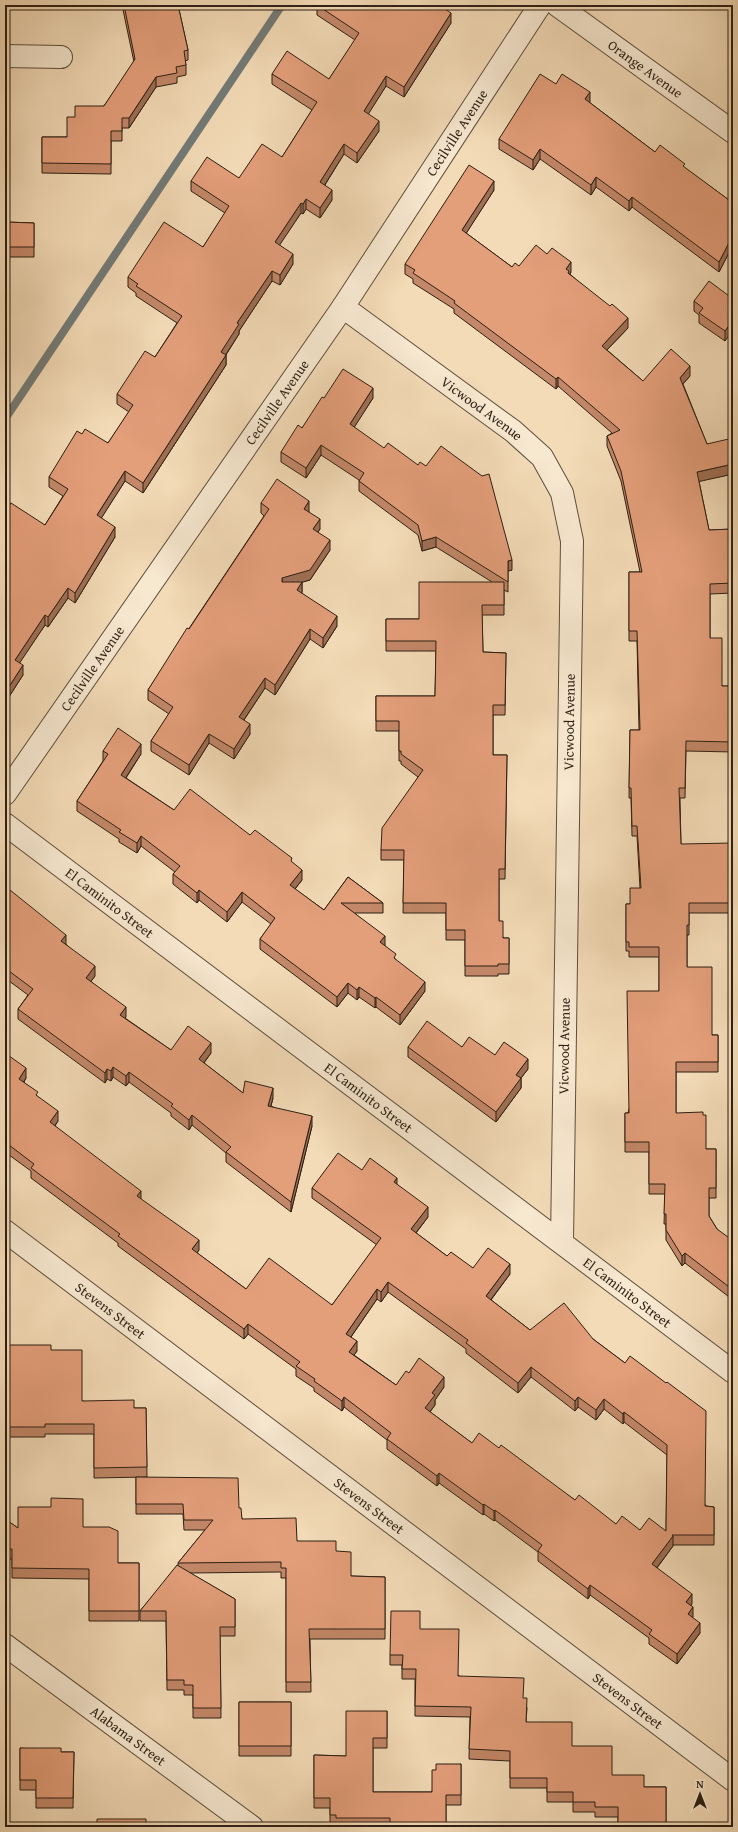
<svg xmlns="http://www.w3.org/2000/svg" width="738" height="1832" font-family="'Gentium Book Plus',serif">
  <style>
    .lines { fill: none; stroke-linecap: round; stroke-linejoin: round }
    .stream { stroke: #737b77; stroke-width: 8 }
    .minor-casing { stroke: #5e4e3c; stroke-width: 24 }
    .minor { stroke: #f7e8d0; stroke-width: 22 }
    .wall { fill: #c38869; stroke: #2d1f13; fill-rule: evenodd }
    .shaded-wall { fill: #9f6f55; stroke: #2d1f13 }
    .building { fill: #e39e7a; stroke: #2d1f13; fill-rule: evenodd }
    .labels { text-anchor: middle; stroke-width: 3; stroke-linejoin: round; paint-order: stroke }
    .street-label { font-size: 14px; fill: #2d1f13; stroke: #f7e8d0 }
  </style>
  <rect width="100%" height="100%" fill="#f3dbb7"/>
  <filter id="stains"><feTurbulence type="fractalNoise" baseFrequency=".005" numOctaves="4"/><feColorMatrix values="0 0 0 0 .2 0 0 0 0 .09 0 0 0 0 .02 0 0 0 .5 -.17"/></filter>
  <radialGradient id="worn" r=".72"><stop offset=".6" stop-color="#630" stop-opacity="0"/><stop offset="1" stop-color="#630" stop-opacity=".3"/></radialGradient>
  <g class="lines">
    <path class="stream" d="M5 419 282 5"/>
    <defs>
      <g id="minor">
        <path id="s1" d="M557 5 733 132"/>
        <path d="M5 56 61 57"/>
        <path id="s2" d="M343 307 513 431 542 457 562 493 572 541 562 1242"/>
        <path id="s3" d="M5 794 343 307 540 5"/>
        <path id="s4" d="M5 824 733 1372"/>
        <path id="s5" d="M5 1231 733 1780"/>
        <path id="s6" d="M5 1645 252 1827"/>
      </g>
    </defs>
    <use href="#minor" class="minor-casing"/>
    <use href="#minor" class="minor"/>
  </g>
  <path class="wall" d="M122 5H178L188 50V60L185 61 186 65V75L177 77V83L156 87 129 128H122V141H111V174L42 173V137H67L75 117 104 106 134 62Z
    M317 5H442V7L451 23 404 97 386 86 368 114 379 131 357 163 344 154 325 185 332 200 320 218 306 209 303 214 301 213 279 245 293 264 280 285 272 281 239 331V334L226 355V365L143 493 125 481 101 518 115 537 75 603 68 598 48 627 45 625 19 663 23 675 5 703V512L45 525 63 496 49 487V477L82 434 108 443 129 412 117 404V394L155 357 177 323 136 296V293L128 287V277L203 247 225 213 191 191V181L239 178 282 157 312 110 272 84V74L329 79 355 40 317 15Z
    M556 84 590 102H589L655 152 685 168 733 203V245L719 272 632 207 629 211 596 187 591 195 540 159 533 170 499 149V139Z
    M494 190 466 233 512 267 519 266 571 272 570 274 628 328 607 350 643 381 690 376 683 384 707 444 733 441V474L699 481 709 530 733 529V593L710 594V638L722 686H733V752L686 751 685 798H680L681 844 733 860V908H731V913H689V935H687V967L712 1035H718V1072H676V1113L706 1149H716V1198H709V1216L717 1229 733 1247V1300L685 1263 682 1266 666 1240V1224H664L665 1194H649V1152H625V1113H628L659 991V957H629V951H626V904H630L640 888 637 836H632L631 798H629L630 730H639L637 641H629V572H640L621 481 607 446V436L612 433 558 386 556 389 454 313V309L413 283V279L405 274V264Z
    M5 222 34 223V257H5Z
    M733 299 725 341 699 323V315L694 311V301Z
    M324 398H373L354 427 512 570 508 571V592L504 590V615H482L483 652 506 653 505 715H493V755H507L505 879H499V921L503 938H509V974H498V976H465V940H446V913H403L404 860H381V850L418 777 401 764V761H399V731H376V696H435L436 651H386V619H419L492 582 436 547 422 551 418 535 359 491V480L321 455 306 478 281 462V452L302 428Z
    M261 503 309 511V512L320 529 318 532 330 550 310 580 302 582V593L337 626 323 648 310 639 275 695 265 688 244 720 250 734 234 759 209 743 189 775 151 751V741L169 714 148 700V690L264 516 261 513Z
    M103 751 141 754 126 778 174 810 250 835 292 862 302 880 295 889 324 910 348 877 383 903V913H355L385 945V946L396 960 425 991 400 1025 376 1007 375 1008 359 997 357 1000 348 993 337 1007 260 949V939L271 924 242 902 227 922 199 900 197 903 173 884V874L175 872 141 846 137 853 119 842V839L77 811V801L103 761Z
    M5 886 66 944 95 976 91 981 126 1017 125 1018 171 1050 211 1053 204 1063 243 1093 273 1098 271 1106 312 1126 291 1212 226 1162V1153L192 1125 189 1130 171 1116V1113L129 1082 126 1086 113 1077 111 1081 107 1079 105 1083 18 1019V1009L28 995 5 978Z
    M408 1047H462L495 1055 528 1069 521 1078V1088L496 1122 408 1057Z
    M5 1053 26 1078 24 1082 38 1097 58 1121 55 1126 141 1200 199 1250 197 1253 246 1289 332 1305 377 1245 312 1198V1188L362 1170 397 1184 428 1217 416 1233 447 1256 473 1268 510 1274 491 1300 530 1330 593 1339 625 1363 706 1506 714 1507V1545H673V1546L657 1568 692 1604 691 1605 692 1617 700 1633 677 1664 649 1644V1638L590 1595 588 1599 538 1561V1552L495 1520 494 1521 484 1514 483 1515 439 1483 437 1486 387 1449V1440L344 1407 342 1411 314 1391V1388L296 1376V1369L248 1334 244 1339 118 1246V1243L31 1178V1171L5 1152ZM388 1292 466 1349V1353L518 1393 531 1377 575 1411 578 1407 596 1420 604 1409 623 1424 624 1422 667 1455 666 1531 640 1530 616 1524 575 1500 499 1448 472 1443 430 1412 435 1405V1400L444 1387 409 1373 396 1385 354 1355 357 1351 351 1337 377 1299 381 1302Z
    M5 1345 51 1350 82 1401 134 1408H146L147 1477 94 1478V1434H45V1437H5Z
    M136 1477 239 1508 242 1519 297 1541 336 1551 351 1576 385 1577V1639H310L311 1692H286V1578H281V1572L190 1573 235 1599V1636H220L221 1718H193V1695H184V1690H167L166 1621H140V1611L178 1566V1563L205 1530H184L183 1514H136Z
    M5 1519 18 1528 83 1527 118 1563H139V1621H89V1579L12 1578V1559H5Z
    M420 1629 459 1676 523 1698 527 1708 526 1722 572 1746 612 1775 644 1787H666V1827H618V1817H595V1812H573V1802H547V1788H510V1761L469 1759 470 1717 415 1716V1679H402V1665H390V1655Z
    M239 1702H291V1756H239Z
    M387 1711V1748H373V1792H432L436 1770 461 1764V1805H446V1827H336V1825H330V1808H314V1755L346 1756Z
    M20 1748 61 1752H74L73 1808H36V1790H20Z"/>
  <path class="shaded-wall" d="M451 13V23L404 97V87Z
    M386 76V86L364 121V111Z
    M156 77V87L129 128V118Z
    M590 92V102L585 109V99Z
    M379 121V131L357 163V153Z
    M344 144V154L320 192V182Z
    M540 149V159L533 170V160Z
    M596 177V187L591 195V185Z
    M494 181V190L462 240V230Z
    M332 190V200L320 218V208Z
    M632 197V207L629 211V201Z
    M306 199V209L303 214V204Z
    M301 203V213L275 252V242Z
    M733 235V245L719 272V262Z
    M293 254V264L280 285V275Z
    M571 262V272L569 275V281L566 269Z
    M272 271V281L239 331V334L221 362V352L237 323Z
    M628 318V328L602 355V346Z
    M733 320V330L725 341V331Z
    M226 355V365L143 493V483Z
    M690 366V376L680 387V378Z
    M558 377V386L556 389V379Z
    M373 388V398L350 434V424Z
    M321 445V455L306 478V468Z
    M733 464V474L697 482V472Z
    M125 471V481L97 525V515Z
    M309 501V511L304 519V509Z
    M320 519V529L313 539V529Z
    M115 527V537L75 603V593Z
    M436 537V547L422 551V541Z
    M330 540V550L310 580 282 588V578Z
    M512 560V570L508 571V561Z
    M302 582V592L297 600V590Z
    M68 588V598L48 627V617Z
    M45 615V625L15 670V660Z
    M337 616V626L323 648V638Z
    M310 629V639L275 695V685Z
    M23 665V675L5 703V693Z
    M265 678V688L239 727V717Z
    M250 724V734L234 759V749Z
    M209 734V743L189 775V765Z
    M141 744V754L121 785V775Z
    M141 836V846L137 853V843Z
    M302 870V880L290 895V885Z
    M199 890V900L197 903V893Z
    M242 892V902L227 922V912Z
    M66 935V945L61 941Z
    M385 936V945L380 952V942Z
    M95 966V976L86 988V978Z
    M425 982V991L400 1025V1015Z
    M348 983V993L337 1007V997Z
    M359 987V997L357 1000V990Z
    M376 997V1007L375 1008V998Z
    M126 1007V1017L120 1025V1015Z
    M211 1043V1053L199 1069V1059Z
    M528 1059V1069L521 1078V1088L496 1122V1112L516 1075Z
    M113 1067V1077L111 1081V1071Z
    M26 1068V1078L19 1089V1079Z
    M107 1069V1079L105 1083V1073Z
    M129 1072V1082L126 1086V1076Z
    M273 1088V1098L268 1116V1106Z
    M58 1111V1121L50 1132V1122Z
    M192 1115V1125L189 1130V1120Z
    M312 1116V1126L291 1212V1202Z
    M397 1178V1188L394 1182Z
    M141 1191V1201L137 1196Z
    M428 1207V1217L411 1239V1229Z
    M199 1240V1250L192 1259V1249Z
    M732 1240V1250L729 1244Z
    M685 1253V1263L682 1266V1256Z
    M510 1264V1274L486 1306V1296Z
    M388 1282V1292L381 1302V1292Z
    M6 1283V1290L8 1287V1297L5 1301V1284Z
    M377 1289V1299L346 1344V1334Z
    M248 1324V1334L244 1339V1329Z
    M357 1341V1351L349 1362V1352Z
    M531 1367V1377L518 1393V1383Z
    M444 1377V1387L435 1400V1405L425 1418V1408L432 1393Z
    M344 1397V1407L342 1411V1401Z
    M578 1397V1407L575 1411V1401Z
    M604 1399V1409L596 1420V1410Z
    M624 1412V1422L623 1424V1414Z
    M439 1473V1483L437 1486V1476Z
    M484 1504V1514L483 1515V1505Z
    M495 1510V1520L494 1521V1511Z
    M673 1536V1546L652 1574V1564Z
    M590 1585V1595L588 1599V1589Z
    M692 1594V1604L686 1612V1602Z
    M693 1607V1617L688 1624V1614Z
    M700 1623V1633L677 1664V1654Z"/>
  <path class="building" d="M124 5H178L188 50 184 51 186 65 176 67 177 73 156 77 129 118H122V131H111V164L42 163V137H67V117H75V106H104L135 59Z
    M317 5H439L451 13 404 87 386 76 364 111 379 121 357 153 344 144 320 182 332 190 320 208 306 199 303 204 301 203 275 242 293 254 280 275 272 271 237 323 239 324 221 352 226 355 143 483 125 471 97 515 115 527 75 593 68 588 48 617 45 615 15 660 23 665 5 693V512L11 503 45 525 68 489 49 477 77 431 82 434 85 429 108 443 133 405 117 394 145 351 155 357 182 316 136 286 138 284 128 277 164 222 203 247 229 206 191 181 207 157 239 178 262 144 282 157 317 102 272 74 287 51 329 79 359 33Z
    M540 74 556 84 562 74 590 92 585 99 655 152 660 145 685 164 683 166 733 203V235L719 262 632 197 629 201 596 177 591 185 540 149 533 160 499 139Z
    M469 165 494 181 462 230 512 267 515 263 519 266 536 245 547 254 552 248 571 262 566 269 569 271 568 273 610 306 612 304 628 318 602 346 643 381 671 349 690 366 680 378 707 444 733 438V464L697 472 709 530 733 529V583L710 584V638H722V686H733V742L686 741 685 788H679L681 844 733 843V898H731V903H689V925H687V967H712V1035H718V1062H676V1113L703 1112V1115H706V1149H716V1188H709V1216L717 1229 732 1240 729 1244 733 1247V1290L685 1253 682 1256 666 1230V1214H664L665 1184H649V1142H625V1113H629L627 991H659V947H629V942H626V904H630V888H641L637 826H632L631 788H629L630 730H640L637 631H629V572H642L621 471 607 436 620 430 558 377 556 379 454 303 455 301 413 273 415 270 405 264Z
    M5 222 34 223V247H5Z
    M709 281 733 299V320L725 331 699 313 703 308 694 301Z
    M343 369 373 388 350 424 384 448 388 443 418 465 420 462 426 466 441 446 482 476 489 474 512 560 508 561V582L436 537 422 541 418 525 359 481 364 473 321 445 306 468 281 452 298 425 302 428 322 397 324 398Z
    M277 479 309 501 304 509 320 519 313 529 330 540 310 570 282 578V582H302L297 590 337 616 323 638 310 629 275 685 265 678 239 717 250 724 234 749 209 734 189 765 151 741 173 707 148 690 187 628 189 629 269 509 261 503Z
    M419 582H504V605H482L483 652 506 653 505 705H493V755H507L505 869H499V921H503V938H509V964H498V966H465V930H446V903H403L404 850H381L382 828 423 770 401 754V751H399V721H376V696H435L436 641H386V619H419Z
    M118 728 141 744 121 775 174 810 190 789 250 835 255 830 292 858 291 861 302 870 290 885 324 910 348 877 383 903H341L385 936 380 942 396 954 394 958 425 982 400 1015 376 997 375 998 359 987 357 990 348 983 337 997 260 939 275 918 242 892 227 912 199 890 197 893 173 874 180 866 141 836 137 843 119 832 121 830 77 801 108 754 103 751Z
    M5 886 66 935 61 941 95 966 86 978 126 1007 120 1015 171 1050 188 1026 211 1043 199 1059 243 1093 245 1081 273 1088 268 1106 312 1116 291 1202 226 1152 231 1147 192 1115 189 1120 171 1106 173 1104 129 1072 126 1076 113 1067 111 1071 107 1069 105 1073 18 1009 33 989 5 968Z
    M427 1021 462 1047 469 1037 495 1055 504 1042 528 1059 516 1075 521 1078 496 1112 408 1047Z
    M5 1053 26 1068 19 1079 38 1092 36 1095 58 1111 50 1122 141 1191 137 1196 199 1240 192 1249 246 1289 269 1258 332 1305 381 1238 312 1188 338 1153 362 1170 370 1158 397 1178 394 1182 428 1207 411 1229 447 1256 451 1252 473 1268 488 1248 510 1264 486 1296 530 1330 564 1303 593 1339 625 1363 630 1356 666 1383 667 1382 706 1411 705 1506 714 1507V1535H672L673 1536 652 1564 692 1594 686 1602 693 1607 688 1614 700 1623 677 1654 649 1634 652 1630 590 1585 588 1589 538 1551 542 1545 495 1510 494 1511 484 1504 483 1505 439 1473 437 1476 387 1439 391 1433 344 1397 342 1401 314 1381 315 1379 296 1366 300 1362 248 1324 244 1329 118 1236 120 1234 31 1168 34 1164 5 1142ZM388 1282 468 1340 466 1343 518 1383 531 1367 575 1401 578 1397 596 1410 604 1399 623 1414 624 1412 667 1445 666 1531 649 1518 640 1530 622 1516 616 1524 579 1495 575 1500 501 1445 499 1448 479 1433 472 1443 425 1408 435 1395 432 1393 444 1377 419 1358 409 1373 406 1371 396 1385 349 1352 357 1341 346 1334 377 1289 381 1292Z
    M5 1286 8 1287 5 1291Z
    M5 1345H51V1350H82V1401L134 1400V1408H146L147 1467 94 1468V1424H45V1427H5Z
    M136 1477 238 1478 239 1508H241L242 1519 296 1518 297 1541H336V1551L351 1552V1576L385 1577V1629H309L311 1682H286V1568H281V1562L178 1563 213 1520H184L183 1504H136Z
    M51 1498 83 1499V1527H109L118 1531V1563H139V1611H89V1569L12 1568V1549H5V1519L18 1528V1507H51Z
    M177 1565 235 1599V1627H220L221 1708H193V1685H184V1680H167L166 1611H140Z
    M391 1611H420V1629H459L458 1676 524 1678 523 1698H527L526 1722H572V1746H612V1775H644V1787H666V1825H657V1827H618V1807H595V1802H573V1792H547V1778H510V1751L469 1749 471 1707 415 1706 416 1669H402L403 1655H390Z
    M239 1702H291V1746H239Z
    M346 1711H387V1738H373V1792H432V1770H436V1764H461V1795H446V1827H390V1818H336V1815H330V1798H314V1755L346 1756Z
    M20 1748H61V1752H74L73 1798H36V1780H20Z
    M97 1819H146V1827H97Z"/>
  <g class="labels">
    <g class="street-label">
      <text dy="5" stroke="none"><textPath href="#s1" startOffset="109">Orange Avenue</textPath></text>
      <text dy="5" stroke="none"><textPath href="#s3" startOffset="801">Cecilville Avenue</textPath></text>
      <text dy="5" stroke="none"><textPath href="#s3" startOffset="477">Cecilville Avenue</textPath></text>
      <text dy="5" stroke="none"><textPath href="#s2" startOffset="172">Vicwood Avenue</textPath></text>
      <text dy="5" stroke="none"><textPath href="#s3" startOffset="153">Cecilville Avenue</textPath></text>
      <text transform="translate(569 722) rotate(-89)" y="5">Vicwood Avenue</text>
      <text dy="5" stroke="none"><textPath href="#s4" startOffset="131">El Caminito Street</textPath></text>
      <text transform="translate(564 1046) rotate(-89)" y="5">Vicwood Avenue</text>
      <text dy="5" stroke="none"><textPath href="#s4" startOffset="455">El Caminito Street</textPath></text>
      <text dy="5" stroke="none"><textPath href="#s4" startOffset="779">El Caminito Street</textPath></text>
      <text dy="5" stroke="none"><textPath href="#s5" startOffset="132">Stevens Street</textPath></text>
      <text dy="5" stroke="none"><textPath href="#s5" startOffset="456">Stevens Street</textPath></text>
      <text dy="5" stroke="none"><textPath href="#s5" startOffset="780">Stevens Street</textPath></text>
      <text dy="5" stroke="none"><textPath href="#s6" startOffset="153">Alabama Street</textPath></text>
    </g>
  </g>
  <rect width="738" height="1832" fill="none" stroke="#f3dbb7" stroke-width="20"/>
  <rect x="6" y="6" width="726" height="1820" fill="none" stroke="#2d1f13" stroke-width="2"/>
  <rect x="10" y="10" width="718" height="1812" fill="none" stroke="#2d1f13"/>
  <g transform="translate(700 1794)" stroke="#f7e8d0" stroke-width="3" paint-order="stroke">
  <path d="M0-3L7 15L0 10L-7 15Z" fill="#2d1f13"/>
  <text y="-6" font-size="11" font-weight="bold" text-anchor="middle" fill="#2d1f13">N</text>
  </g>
  <rect width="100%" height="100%" filter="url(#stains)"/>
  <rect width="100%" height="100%" fill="url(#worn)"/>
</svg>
